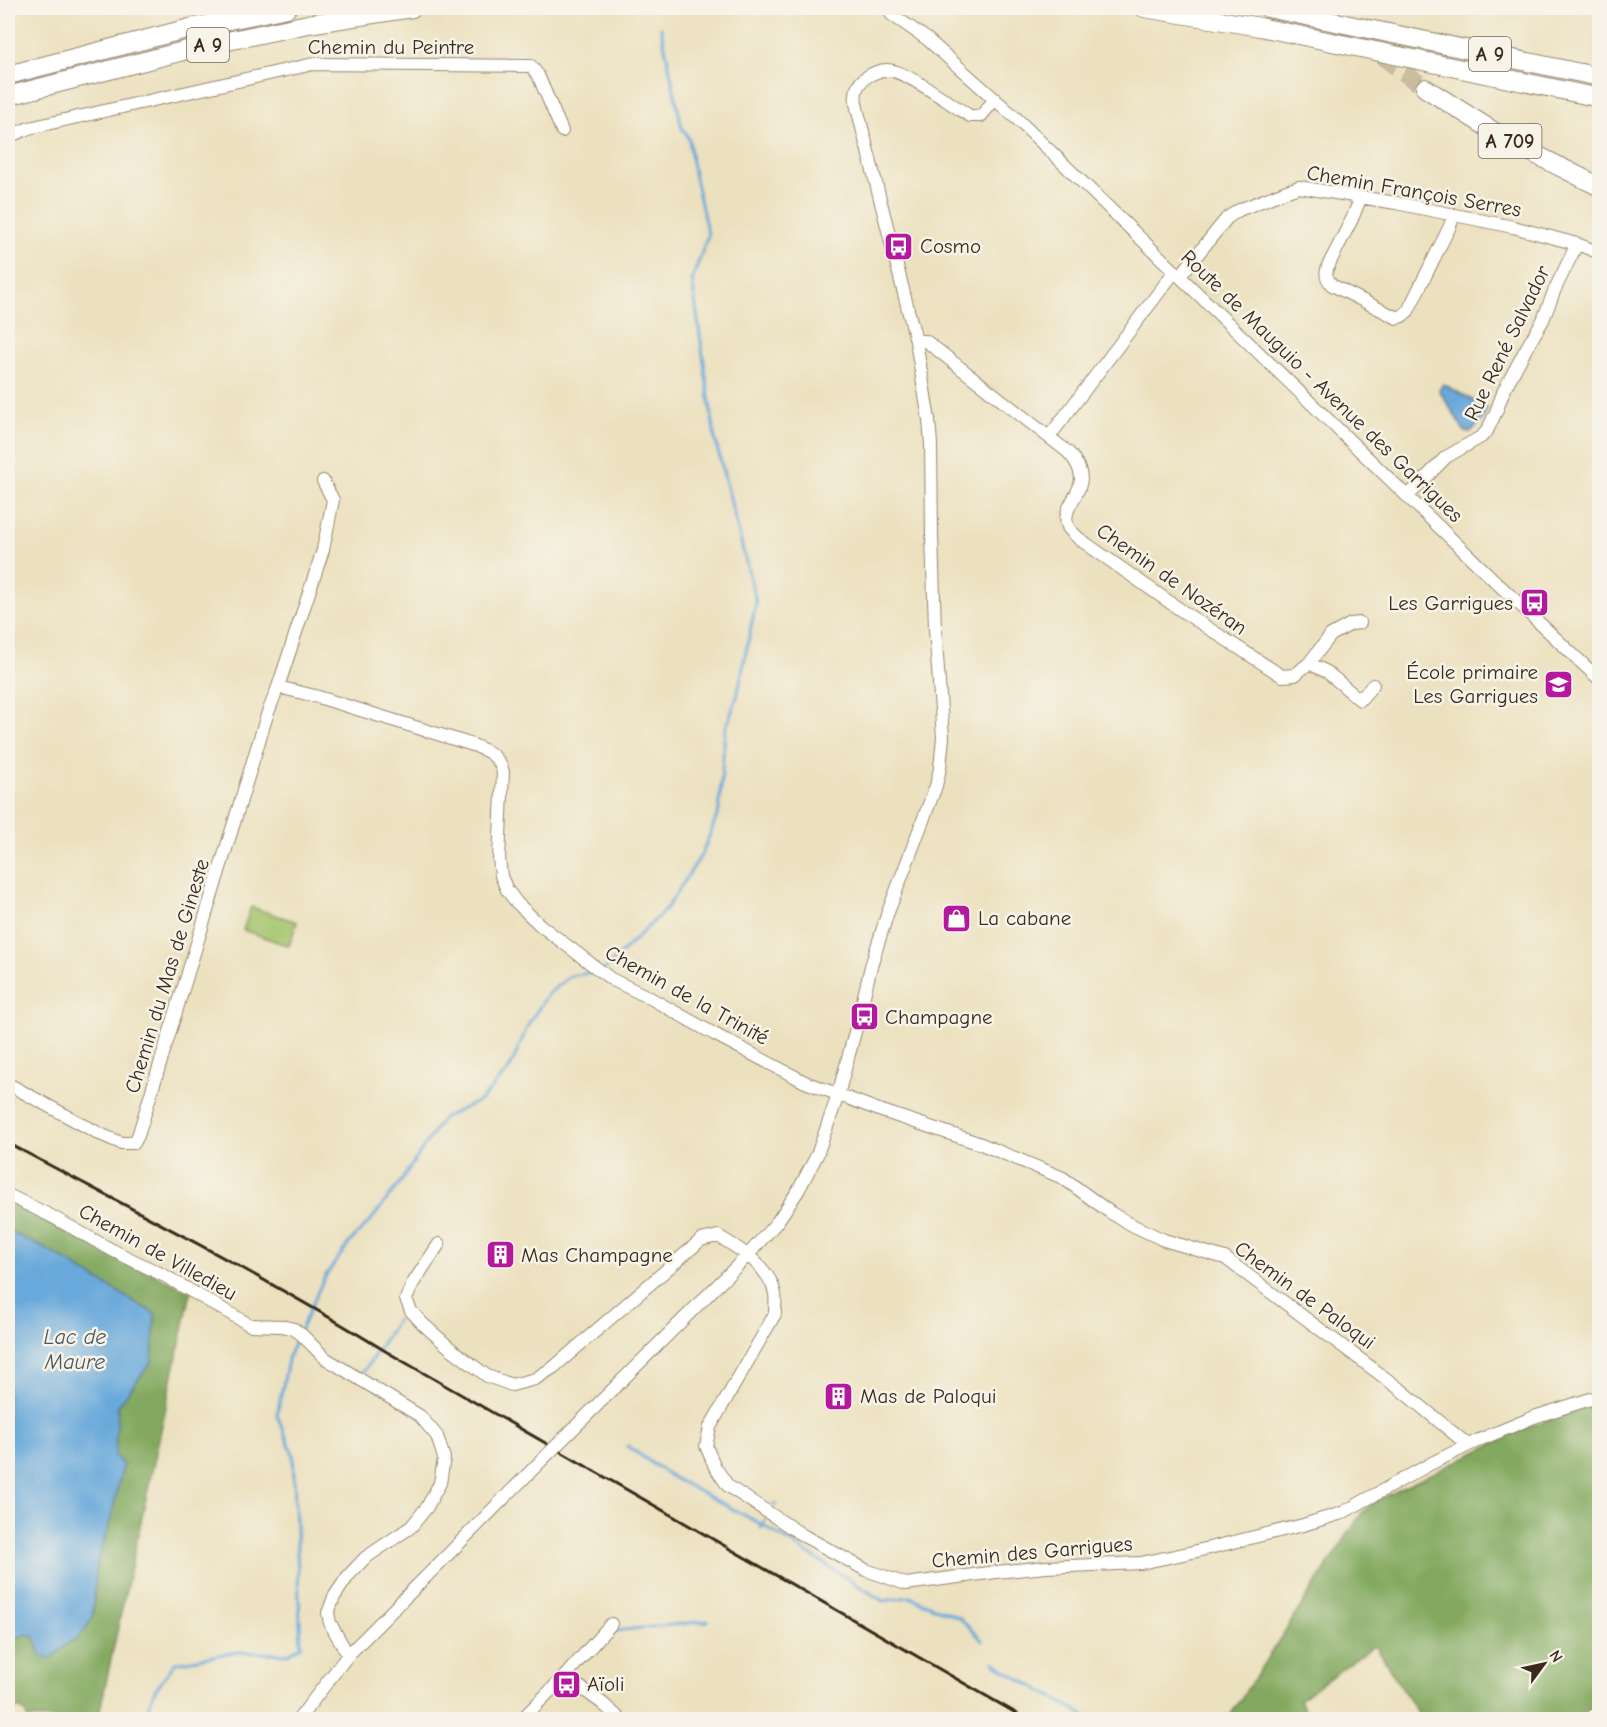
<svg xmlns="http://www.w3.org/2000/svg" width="1607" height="1727" font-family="'Comic Neue',sans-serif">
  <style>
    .green { fill: #a3c36b; stroke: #6f7644; stroke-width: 1.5 }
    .forest { fill: #82a95f; stroke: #5e6a3e; stroke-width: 1.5 }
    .water { fill: #67a8da; stroke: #51697c; stroke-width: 1.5 }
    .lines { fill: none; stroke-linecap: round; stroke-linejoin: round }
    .stream { stroke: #67a8da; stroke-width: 3 }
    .highway-tunnel { stroke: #c9bc9f; stroke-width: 18; stroke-dasharray: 18 9; stroke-linecap: butt }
    .minor-casing { stroke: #94866e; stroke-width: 14 }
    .highway-casing { stroke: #94866e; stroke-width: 20 }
    .minor { stroke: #fff; stroke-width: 12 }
    .highway { stroke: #fff; stroke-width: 18 }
    .rail { stroke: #3b2a1e; stroke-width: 3 }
    .minor-bridge-casing { stroke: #94866e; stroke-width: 14; stroke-linecap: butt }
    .minor-bridge { stroke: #fff; stroke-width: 12 }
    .labels { text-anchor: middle; stroke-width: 5; stroke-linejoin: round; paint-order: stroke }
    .shield { fill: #f7f3e8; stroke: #73665b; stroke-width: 1.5 }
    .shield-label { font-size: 20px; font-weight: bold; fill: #3b2a1e }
    .street-label { font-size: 21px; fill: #3b2a1e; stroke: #f7f3e8 }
    .poi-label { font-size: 21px; fill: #3b2a1e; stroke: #f7f3e8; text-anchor: start }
    .water-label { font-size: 22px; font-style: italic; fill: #4a5660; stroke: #f7f3e8 }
  </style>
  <rect width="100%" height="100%" fill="#f7f3e8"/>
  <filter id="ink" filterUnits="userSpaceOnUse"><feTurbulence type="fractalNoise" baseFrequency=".0167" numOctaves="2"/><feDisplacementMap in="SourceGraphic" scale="12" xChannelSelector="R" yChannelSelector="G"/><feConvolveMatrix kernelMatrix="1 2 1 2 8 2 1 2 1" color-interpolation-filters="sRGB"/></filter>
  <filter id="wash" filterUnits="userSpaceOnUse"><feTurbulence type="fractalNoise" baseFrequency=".008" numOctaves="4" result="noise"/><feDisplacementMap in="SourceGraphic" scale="24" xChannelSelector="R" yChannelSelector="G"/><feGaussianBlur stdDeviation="1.35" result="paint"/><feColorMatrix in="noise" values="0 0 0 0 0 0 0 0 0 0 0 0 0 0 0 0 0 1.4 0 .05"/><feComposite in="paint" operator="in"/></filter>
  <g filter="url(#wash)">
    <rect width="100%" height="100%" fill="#ece1bf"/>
    <path class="green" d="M251 907 297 922 289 946 243 930Z"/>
    <path class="forest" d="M8 1204 191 1292 98 1719H27L26 1712 18 1708 8 1710V1651L10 1650 13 1639 26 1634 35 1637 38 1649 51 1659 67 1644 80 1636 92 1619 97 1563 111 1518 123 1466 114 1456 118 1406 152 1361 48 1250 8 1231Z
      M1599 1401V1703L1574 1719H1421L1375 1645 1299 1700 1310 1719 1227 1720 1363 1511 1376 1501 1523 1429Z"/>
    <path class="water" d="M1443 384 1487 408C1485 418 1477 427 1470 432H1465L1439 390Z
      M8 1231 48 1250 155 1314 152 1361 118 1406 115 1456 123 1465 111 1518 97 1563 92 1619 80 1636 67 1644 51 1659 41 1656 35 1637 26 1634 13 1639 10 1650 8 1651Z"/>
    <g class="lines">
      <path class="stream" d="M603 971 666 909 702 854 719 811 725 730 737 697 756 602 715 439 692 280 708 235 693 169 689 139 682 128 661 28
        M300 1331 324 1278 350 1242 372 1219 401 1181 443 1118 481 1100 510 1068 529 1023 548 994 570 976 594 972
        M363 1373 397 1320
        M627 1446 672 1477 763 1525 883 1601 910 1597 960 1618 983 1641
        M773 1506 776 1503
        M761 1528 765 1520
        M610 1633 614 1631 708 1621
        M994 1662 1006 1671 1093 1720
        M143 1720 155 1690 175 1663 236 1652 288 1654 301 1646 293 1454 277 1415 289 1355 297 1337"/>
    </g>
  </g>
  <g filter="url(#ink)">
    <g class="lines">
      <path class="highway-tunnel" d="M1317 8 1425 88"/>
      <defs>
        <path id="minor" d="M891 14 927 39 1017 119 1498 584 1600 680
          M8 137 29 128 313 64 531 66 538 75 562 131
          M1361 197 1352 219 1328 266C1325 274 1326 278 1332 285L1397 318 1402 316 1408 311 1449 228 1454 215
          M1180 276 1227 218 1239 210 1284 192 1299 187 1396 203 1513 227 1577 244 1600 253
          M916 341H926L1068 452C1102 489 1057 501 1068 527 1070 531 1075 534 1078 538L1185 613 1282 676 1295 675 1309 663 1331 635 1351 624 1360 623
          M1049 437 1175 271
          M1408 496 1446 457 1481 437 1487 431 1496 412 1504 390 1527 347 1543 320 1555 289 1577 244
          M1309 663 1327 672 1360 700 1373 685
          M278 687 315 696 473 745C488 751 499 756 503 772L499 858 501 876 507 890 517 903 540 925 611 979 650 998 714 1034 805 1082 879 1110 981 1144 1063 1178 1111 1213 1134 1226 1164 1240 1225 1258 1401 1390 1468 1445
          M8 1084 100 1134 121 1143H134L138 1136 267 715 278 687 323 550 333 500 323 481
          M8 1195 51 1216 112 1250 165 1276 250 1325 282 1326 294 1329 302 1335 325 1358 420 1416 437 1436 444 1458 440 1483 427 1507 411 1527 365 1558 348 1576 334 1597 328 1613 330 1623 348 1655
          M439 1244 413 1283 406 1299 411 1311 423 1324 450 1348 487 1376 512 1385 535 1379 554 1367 701 1240 718 1236C740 1249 770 1267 775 1294 776 1300 775 1307 775 1314L710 1427 706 1446 715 1467 728 1486 804 1536 866 1570 906 1584 996 1572 1046 1567 1141 1563 1193 1552 1303 1525 1342 1513 1432 1463 1479 1440 1534 1417 1600 1396
          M570 1432 748 1255 777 1222 798 1191 817 1155 838 1095 859 1017 871 966 887 915 936 786 940 768 943 737 935 629 932 535 931 444 929 420 916 341 857 108C854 96 855 86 865 78 871 74 880 70 887 70 905 70 952 105 970 116H981L995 99
          M565 1676 602 1703 621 1720
          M298 1720 348 1655 536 1466
          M521 1720 565 1676 611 1624
          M1587 1720 1600 1712"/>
        <path id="highway" d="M1144 8 1260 27 1600 98
          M1268 8 1600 77
          M8 75 190 28 287 8
          M1425 88 1509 141 1600 187
          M8 96 199 47 308 24 412 8"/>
      </defs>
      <use href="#minor" class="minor-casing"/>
      <use href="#highway" class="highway-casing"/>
      <use href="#minor" class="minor"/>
      <use href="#highway" class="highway"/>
      <path class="rail" d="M8 1143C135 1211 264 1276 387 1352L1028 1720"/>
      <defs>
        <path id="minor-bridge" d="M536 1466 570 1432"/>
      </defs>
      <use href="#minor-bridge" class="minor-bridge-casing"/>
      <use href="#minor-bridge" class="minor-bridge"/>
    </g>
  </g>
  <defs>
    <symbol id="bus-square" viewBox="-11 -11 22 22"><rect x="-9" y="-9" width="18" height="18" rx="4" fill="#b5179e" stroke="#f7f3e8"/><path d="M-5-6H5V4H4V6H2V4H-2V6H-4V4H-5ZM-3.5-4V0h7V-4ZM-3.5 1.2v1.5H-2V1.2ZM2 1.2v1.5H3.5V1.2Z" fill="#fff"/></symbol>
    <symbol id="school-square" viewBox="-11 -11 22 22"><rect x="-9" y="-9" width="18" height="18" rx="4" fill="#b5179e" stroke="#f7f3e8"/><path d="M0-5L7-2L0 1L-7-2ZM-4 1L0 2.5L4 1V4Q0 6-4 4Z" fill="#fff"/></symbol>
    <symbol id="shop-square" viewBox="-11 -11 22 22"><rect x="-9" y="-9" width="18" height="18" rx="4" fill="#b5179e" stroke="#f7f3e8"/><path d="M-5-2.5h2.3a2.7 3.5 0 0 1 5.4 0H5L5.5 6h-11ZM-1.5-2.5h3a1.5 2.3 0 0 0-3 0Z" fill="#fff"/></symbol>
    <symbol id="building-square" viewBox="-11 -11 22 22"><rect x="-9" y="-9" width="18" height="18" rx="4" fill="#b5179e" stroke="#f7f3e8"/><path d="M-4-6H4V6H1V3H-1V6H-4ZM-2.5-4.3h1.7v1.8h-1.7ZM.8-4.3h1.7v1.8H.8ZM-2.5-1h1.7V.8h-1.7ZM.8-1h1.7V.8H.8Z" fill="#fff"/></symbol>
  </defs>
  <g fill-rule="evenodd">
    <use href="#bus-square" x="882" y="230" width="33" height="33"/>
    <use href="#bus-square" x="1518" y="586" width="33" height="33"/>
    <use href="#school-square" x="1542" y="668" width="33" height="33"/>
    <use href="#shop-square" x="940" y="902" width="33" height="33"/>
    <use href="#bus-square" x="848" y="1000" width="33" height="33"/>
    <use href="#building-square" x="484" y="1238" width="33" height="33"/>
    <use href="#building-square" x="822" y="1380" width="33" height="33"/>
    <use href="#bus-square" x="550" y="1668" width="33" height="33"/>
  </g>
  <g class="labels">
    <g class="shield">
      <rect x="187" y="28" width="42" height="34" rx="4.5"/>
      <rect x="1469" y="37" width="42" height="34" rx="4.5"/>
      <rect x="1478.5" y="124" width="63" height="34" rx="4.5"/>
    </g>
    <g class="shield-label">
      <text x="208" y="52">A 9</text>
      <text x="1490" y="61">A 9</text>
      <text x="1510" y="148">A 709</text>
    </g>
    <g class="street-label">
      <text x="391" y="54">Chemin du Peintre</text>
      <text transform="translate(1414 191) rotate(10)" y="7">Chemin François Serres</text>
      <text transform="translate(1507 343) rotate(-64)" y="7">Rue René Salvador</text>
      <text transform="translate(1322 386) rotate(44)" y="7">Route de Mauguio - Avenue des Garrigues</text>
      <text transform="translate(1172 579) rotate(35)" y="7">Chemin de Nozéran</text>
      <text transform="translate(167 976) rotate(-73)" y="7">Chemin du Mas de Gineste</text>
      <text transform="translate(687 995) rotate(29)" y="7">Chemin de la Trinité</text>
      <text transform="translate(158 1252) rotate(29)" y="7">Chemin de Villedieu</text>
      <text transform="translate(1305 1295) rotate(36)" y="7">Chemin de Paloqui</text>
      <text transform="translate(1032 1552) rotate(-5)" y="7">Chemin des Garrigues</text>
    </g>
    <g class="poi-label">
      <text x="920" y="253">Cosmo</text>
      <text x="1513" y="610" text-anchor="end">Les Garrigues</text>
      <text x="1538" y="679" text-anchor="end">École primaire<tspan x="1538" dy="24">Les Garrigues</tspan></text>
      <text x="978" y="925">La cabane</text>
      <text x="885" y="1024">Champagne</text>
      <text x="521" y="1262">Mas Champagne</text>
      <text x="860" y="1403">Mas de Paloqui</text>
      <text x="587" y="1691">Aïoli</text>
    </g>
    <g class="water-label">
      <text x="75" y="1344">Lac de<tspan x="75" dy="25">Maure</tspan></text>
    </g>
  </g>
  <rect width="1607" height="1727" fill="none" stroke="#f7f3e8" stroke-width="30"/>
  <g transform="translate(1544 1664) rotate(57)" stroke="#f7f3e8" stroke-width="4.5" paint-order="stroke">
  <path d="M0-4.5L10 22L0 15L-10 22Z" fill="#3b2a1e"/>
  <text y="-9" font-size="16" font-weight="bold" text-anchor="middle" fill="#3b2a1e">N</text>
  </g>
</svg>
